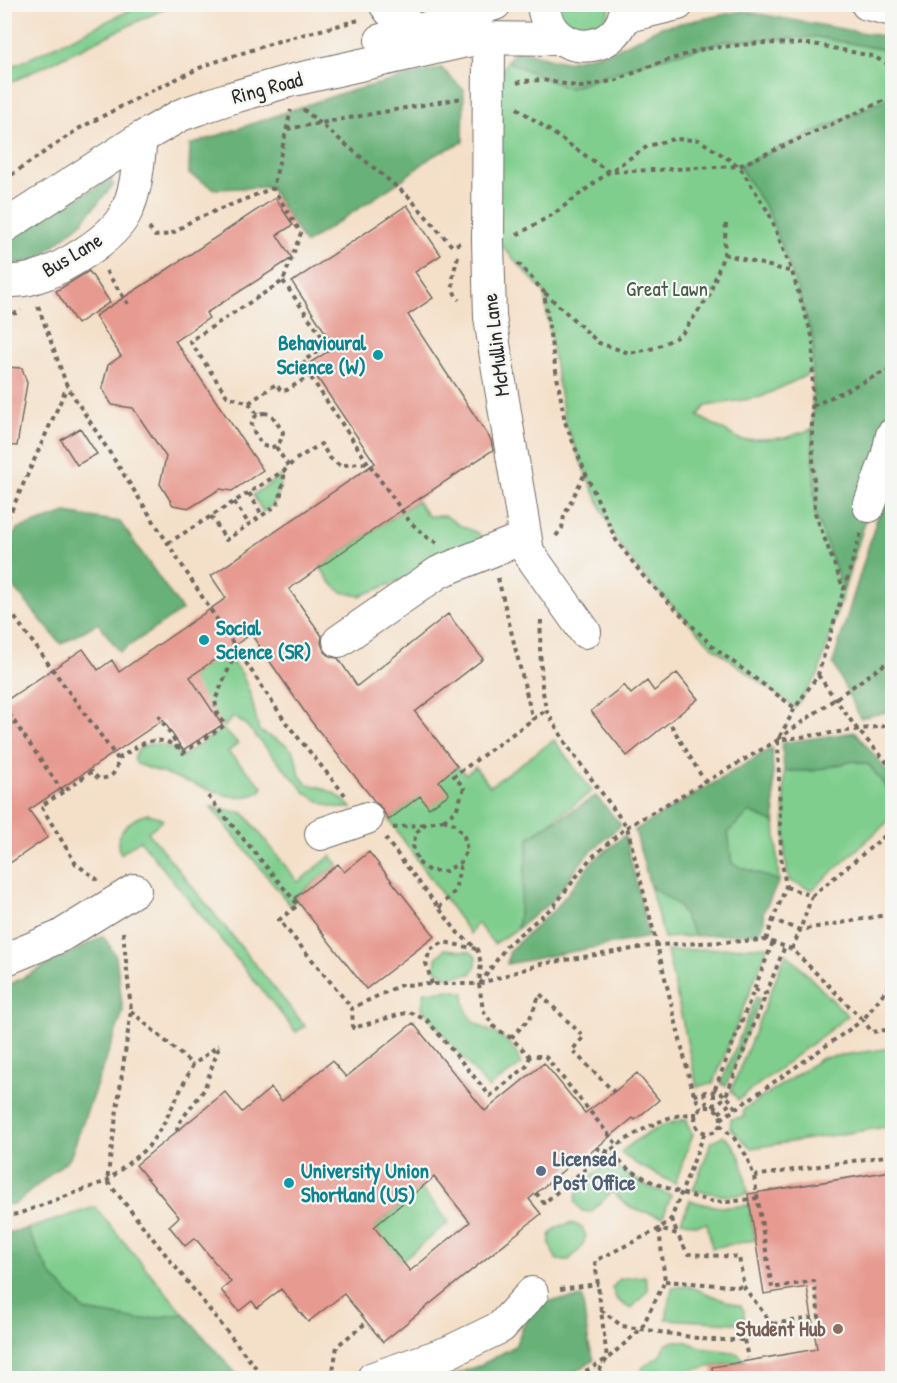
<svg xmlns="http://www.w3.org/2000/svg" width="897" height="1383" font-family="'Patrick Hand',sans-serif">
  <style>
    .green { fill: #7fce8d; stroke: #557c5c; stroke-width: 1.5 }
    .forest { fill: #67b178; stroke: #496e52; stroke-width: 1.5 }
    .building { fill: #e79a90; fill-rule: evenodd }
    .lines { fill: none; stroke-linecap: round; stroke-linejoin: round }
    .minor-casing { stroke: #716a62; stroke-width: 34 }
    .path { stroke: #716a62; stroke-width: 4; stroke-dasharray: 4.5 4.5; stroke-linecap: butt }
    .minor { stroke: #fff; stroke-width: 32 }
    .culture-dot { fill: #0f9aa8; stroke: #f6f6f2; stroke-width: 2 }
    .service-dot { fill: #5c6f8a; stroke: #f6f6f2; stroke-width: 2 }
    .education-dot { fill: #8d6e63; stroke: #f6f6f2; stroke-width: 2 }
    .labels { text-anchor: middle; stroke-width: 4.5; stroke-linejoin: round; paint-order: stroke }
    .street-label { font-size: 21px; fill: #2b2b2b; stroke: #f6f6f2 }
    .park-label { font-size: 21px; fill: #445c48; stroke: #f6f6f2 }
    .culture-label { font-size: 21px; font-weight: bold; fill: #0d838f; stroke: #f6f6f2; text-anchor: start }
    .service-label { font-size: 21px; font-weight: bold; fill: #4e5e75; stroke: #f6f6f2; text-anchor: start }
    .education-label { font-size: 21px; font-weight: bold; fill: #785e54; stroke: #f6f6f2; text-anchor: end }
  </style>
  <rect width="100%" height="100%" fill="#f6f6f2"/>
  <filter id="ink" filterUnits="userSpaceOnUse"><feTurbulence type="fractalNoise" baseFrequency=".0167" numOctaves="2"/><feDisplacementMap in="SourceGraphic" scale="12" xChannelSelector="R" yChannelSelector="G"/><feConvolveMatrix kernelMatrix="1 2 1 2 8 2 1 2 1" color-interpolation-filters="sRGB"/></filter>
  <filter id="wash" filterUnits="userSpaceOnUse"><feTurbulence type="fractalNoise" baseFrequency=".008" numOctaves="4" result="noise"/><feDisplacementMap in="SourceGraphic" scale="24" xChannelSelector="R" yChannelSelector="G"/><feGaussianBlur stdDeviation="1.35" result="paint"/><feColorMatrix in="noise" values="0 0 0 0 0 0 0 0 0 0 0 0 0 0 0 0 0 1.4 0 .05"/><feComposite in="paint" operator="in"/></filter>
  <g filter="url(#wash)">
    <rect width="100%" height="100%" fill="#f4e0c9"/>
    <path class="green" d="M141 5H172L5 85V70Z
      M559 5H610C608 31 574 41 562 18 560 15 560 9 559 5Z
      M818 37 892 51V97L739 166 769 213 792 272 813 339V372L761 397 706 406 698 416 741 440 785 438 812 429 815 513 844 590 818 675 795 708 713 647 644 577 616 540 585 472 565 422 552 348 544 292 499 243 488 99 507 61 568 89 642 63 726 41Z
      M281 476C278 496 281 500 263 512L253 495Z
      M417 501 428 516H446L459 525 478 533 484 541 440 565 360 596 341 592 330 582 320 567Z
      M224 653 242 674 251 696 259 731 285 744 294 752 300 776 307 784 320 787 336 794 352 808C332 809 322 804 306 793L245 724 233 717 224 727 222 724 151 704Z
      M222 729 238 743 228 752 263 787 260 792 249 796 240 797 224 795 137 764 134 759C135 757 136 752 138 750 149 739 174 746 183 756Z
      M554 740 592 791 529 838 517 929 494 944 477 923 470 934 389 820 457 766 466 774 475 767 490 786Z
      M854 761 869 765 892 793V818L812 890 789 881 785 857 784 771H812Z
      M211 807 244 813 298 882 331 856 338 864 295 897 297 900 290 905Z
      M750 812 775 823 779 881 732 864 728 832Z
      M148 814 156 816 163 820 148 832 305 1026 296 1032 140 840 121 854C110 835 131 818 148 814Z
      M650 886 678 905 695 936 664 938Z
      M768 946 713 1084 703 1085 697 1087 667 951Z
      M445 949 471 952 476 957V966L471 974 448 977 435 969 436 958Z
      M786 953 848 1016 738 1100 731 1091Z
      M453 990 464 993C464 1027 484 1025 506 1040 514 1046 518 1056 521 1065L488 1088 422 1009 424 992Z
      M756 997 760 999 726 1086 721 1084Z
      M892 1048V1126L752 1148C743 1143 738 1133 730 1128L731 1119 744 1117 743 1110 822 1058Z
      M687 1119V1125L693 1134 675 1184 635 1163 621 1152 638 1139 663 1125Z
      M723 1136C743 1149 744 1172 748 1194L727 1196 693 1190 712 1141Z
      M608 1163 649 1187 671 1195 663 1217 631 1208 612 1192 591 1212 582 1211 575 1202C577 1183 594 1174 608 1163Z
      M421 1188 449 1222 401 1261 374 1227Z
      M690 1200C713 1208 725 1208 749 1205L755 1240 712 1248 707 1223 697 1225 681 1221Z
      M95 1207 184 1314 139 1320 85 1311 51 1275 27 1229Z
      M571 1223 582 1227 586 1236 581 1248 569 1260H557C551 1250 544 1236 557 1228 560 1225 567 1225 571 1223Z
      M645 1276 648 1290 631 1309 617 1300 612 1288 620 1279Z
      M688 1286C706 1292 722 1301 741 1306L744 1311V1321L734 1323 666 1319 672 1288Z
      M674 1341H684L707 1349 727 1351 738 1354 746 1361 685 1371 686 1378H645L642 1368 662 1354 665 1345Z"/>
    <path class="forest" d="M742 11 892 38V51L818 37 726 41 642 63 568 89 507 61 517 50 565 62 613 51 661 27Z
      M441 68 464 90 463 142 433 156 399 182 305 244 270 187 215 189 189 174 190 145 339 94Z
      M892 97V435L844 590 815 513 812 429 813 339 792 272 769 213 739 166Z
      M109 180 114 184 80 224 36 260 5 265 4 240Z
      M892 469V711L860 718 833 663Z
      M66 513 120 522 182 610 120 652 98 623 61 644 5 577V553L17 529Z
      M855 732 892 777V795L869 765 854 761 812 771H784L782 743Z
      M772 748 775 823 750 812 728 832 732 864 779 881 763 913 765 922 759 933 695 936 678 905 650 886 635 830Z
      M596 796 621 825 586 856 551 902 517 929 529 837Z
      M625 835 649 937 507 964 510 950 556 908 592 862Z
      M103 936 116 956 123 1012 70 1158 15 1204 5 1205V987Z
      M27 1229 51 1275 85 1311 139 1320 184 1314 240 1378H5V1233Z
      M582 1297 589 1345 594 1360 569 1376 577 1378H445L481 1365 515 1346 533 1303Z"/>
    <g id="blocks">
      <path class="building" d="M275 198 293 225 277 235 292 258 206 313 209 318 175 341 263 470 232 491 220 489 190 508 173 505 160 484 166 457 133 408 112 405 102 388 108 365 121 356 95 316 162 273Z
        M407 205 441 255 415 272 433 298 408 315 491 440 493 450 405 508 289 589 322 636 321 643 324 651 331 657 338 658 357 686 448 614 483 659 415 712 457 766 439 781 449 794 429 808 420 796 389 820 379 805 376 803 311 721 251 634 190 677 222 725 183 750 163 720 29 810 48 837 4 867V702L83 649 98 670 112 660 119 672 226 598 211 576 375 463 308 364 335 347 292 282Z
        M89 271 110 302 77 324 56 291Z
        M4 367 22 368 27 383 17 446 4 445Z
        M80 428 97 454 77 465 61 440Z
        M677 673 698 699 627 756 591 711 624 685 631 694 647 681 654 691Z
        M369 852 435 936 366 989 295 898 338 864 344 872Z
        M413 1023 485 1111 544 1063 585 1113 614 1092 637 1073 659 1100 635 1120 633 1118 585 1157 583 1154 529 1199 541 1214 383 1342 344 1294 308 1322 281 1289 257 1308 252 1301 239 1311 221 1290 231 1282 195 1238 185 1246 169 1226 179 1217 136 1165 225 1092 242 1112 271 1088 282 1101 332 1061 346 1077ZM434 1177 470 1222 410 1271 374 1227Z
        M892 1171V1378H713L712 1367 817 1349 807 1287 764 1294 748 1194Z"/>
    </g>
  </g>
  <g filter="url(#ink)">
    <use href="#blocks" fill-opacity="0" stroke="#716a62" stroke-width="1.5"/>
    <g class="lines">
      <defs>
        <path id="minor" d="M385 4 390 11 417 31
          M543 4C548 61 624 58 626 4
          M867 4 892 10
          M624 17 678 4
          M489 38 488 241 490 317 498 370 528 552 585 632
          M381 40 417 31 495 4
          M4 227 141 138 181 115 192 111 227 99 289 81 467 41 489 38 560 39
          M4 281C15 281 26 281 36 277 63 269 112 239 125 214 137 191 138 164 141 138
          M869 506 887 457 892 435
          M339 641 439 572 511 543 526 540
          M321 834 367 818
          M4 960 59 937 135 890
          M373 1378 449 1352 501 1327 532 1293"/>
      </defs>
      <use href="#minor" class="minor-casing"/>
      <path class="path" d="M517 83 523 81 543 80 581 87 617 80 653 65 703 49 759 43 813 44 872 56 892 66
        M517 108 609 172 739 166 892 97
        M303 109 409 197 452 246 460 243
        M287 129 462 98
        M4 180 78 129 151 91 206 65 279 41 359 20
        M149 228 155 236 171 234 193 220 273 188 291 110
        M517 235 555 213 609 172 648 146 674 139 699 140 739 166 769 213 792 272 813 339 812 429 815 513 844 590
        M724 254 792 272
        M458 256C454 272 448 287 459 300
        M518 263 544 292 552 348 565 422 585 472 616 540 644 577 713 647 795 708
        M106 271 128 304
        M283 281 328 345 303 361 310 376 368 463
        M545 293 599 343 629 353 655 348 681 335 709 296 724 254 726 223
        M38 306 67 386 210 609 287 724 345 795
        M4 315 17 313 21 310
        M249 403 276 384 281 391 287 390 314 373
        M813 406 892 368
        M264 413 271 414 283 432C281 442 279 446 269 448L262 445 251 427 253 420 257 414Z
        M257 414 249 403 227 396 190 341 283 281 301 233 273 188
        M276 447 289 467
        M249 493 262 515
        M234 502 249 524
        M211 516 226 540 276 506 280 499 285 471
        M4 527 67 387
        M556 536 562 528 564 516 585 473
        M168 543 285 470 295 460 321 444 330 458 340 466 358 463 369 464 410 522 427 537 437 543
        M498 578 533 720
        M4 603 118 759C116 774 113 777 99 779L91 772 63 792 4 707
        M541 620 540 647 542 686 546 710 568 747 627 827 657 945 692 1089 701 1109
        M818 675 857 729 892 768
        M161 716 159 717 183 753 225 725 217 712 215 700 237 650
        M671 725 705 782
        M778 739 892 659
        M118 759C138 746 155 731 178 748
        M63 792 41 806 76 864 98 880
        M208 796 298 905 279 920 352 1008
        M443 820 456 811 464 788 454 776 546 710
        M443 820 455 824 464 836 467 850 461 862 446 871H429L418 862 413 846 416 833 425 824Z
        M393 828 425 824
        M385 838 458 933 477 949 481 963 479 984 483 1010 494 1027 511 1038 530 1056H545L618 1146
        M786 887 812 896 800 930 773 920 786 887 781 856 778 740 795 708 818 675 861 533
        M812 896 892 830
        M439 908 455 891 461 862
        M123 932 131 1010 107 1181 264 1378
        M766 940 773 920
        M792 949 800 930 892 914
        M432 984 426 963 430 950 444 942 476 949
        M480 984 508 944 554 906 590 859 627 827 778 740 892 725
        M755 989 766 994
        M131 1011 193 1065
        M511 1038 530 1018 540 994 584 1037 572 1050 614 1092
        M530 1056 527 1066 490 1096 427 1020 409 1012 353 1028 352 1008 401 985 432 984H479L541 964 657 945 766 940 792 949 863 1020 892 982
        M704 1092 707 1107
        M694 1096C713 1087 726 1090 736 1109
        M714 1107V1091L773 942
        M695 1120a13 13 0 1 1 26 0a13 13 0 1 1-26 0Z
        M714 1108 726 1096 785 946
        M719 1113 732 1102
        M721 1119 863 1020 872 1032 892 1029
        M720 1125 734 1138 746 1155 754 1176 772 1288 814 1281 819 1317 772 1324
        M177 1131 178 1124 204 1090 219 1046
        M596 1148 609 1152 628 1169 654 1183 681 1193 709 1201 728 1202 758 1198
        M754 1176 892 1155
        M536 1193 544 1203C578 1175 620 1138 661 1121 671 1116 685 1114 697 1114
        M4 1216 18 1214 107 1181 148 1147 163 1125 193 1065 219 1045
        M671 1219 677 1233
        M665 1281 744 1287
        M560 1289 598 1284
        M744 1340 748 1358
        M332 1378 337 1346 367 1322
        M581 1378 582 1373 607 1359 641 1329 665 1281 659 1229 671 1219 705 1132
        M594 1378 607 1359C603 1326 599 1293 595 1261L659 1229 677 1234 688 1254 739 1257 744 1287 772 1324 744 1340H710L622 1326 601 1310"/>
      <use href="#minor" class="minor"/>
    </g>
  </g>
  <g class="culture-dot">
    <circle cx="378" cy="355" r="6"/>
    <circle cx="204" cy="640" r="6"/>
    <circle cx="289" cy="1183" r="6"/>
  </g>
  <circle class="service-dot" cx="541" cy="1171" r="6"/>
  <circle class="education-dot" cx="838" cy="1329" r="6"/>
  <g class="labels">
    <g class="street-label">
      <text transform="translate(267 88) rotate(-15)" y="7">Ring Road</text>
      <text transform="translate(72 255) rotate(-31)" y="7">Bus Lane</text>
      <text transform="translate(496 345) rotate(-97)" y="7">McMullin Lane</text>
    </g>
    <g class="park-label">
      <text x="667" y="296">Great Lawn</text>
    </g>
    <g class="culture-label">
      <text x="366" y="350" text-anchor="end">Behavioural<tspan x="366" dy="24">Science (W)</tspan></text>
      <text x="216" y="635">Social<tspan x="216" dy="24">Science (SR)</tspan></text>
      <text x="301" y="1178">University Union<tspan x="301" dy="24">Shortland (US)</tspan></text>
    </g>
    <g class="service-label">
      <text x="553" y="1166">Licensed<tspan x="553" dy="24">Post Office</tspan></text>
    </g>
    <g class="education-label">
      <text x="826" y="1336">Student Hub</text>
    </g>
  </g>
  <rect width="897" height="1383" fill="none" stroke="#f6f6f2" stroke-width="24"/>
</svg>
